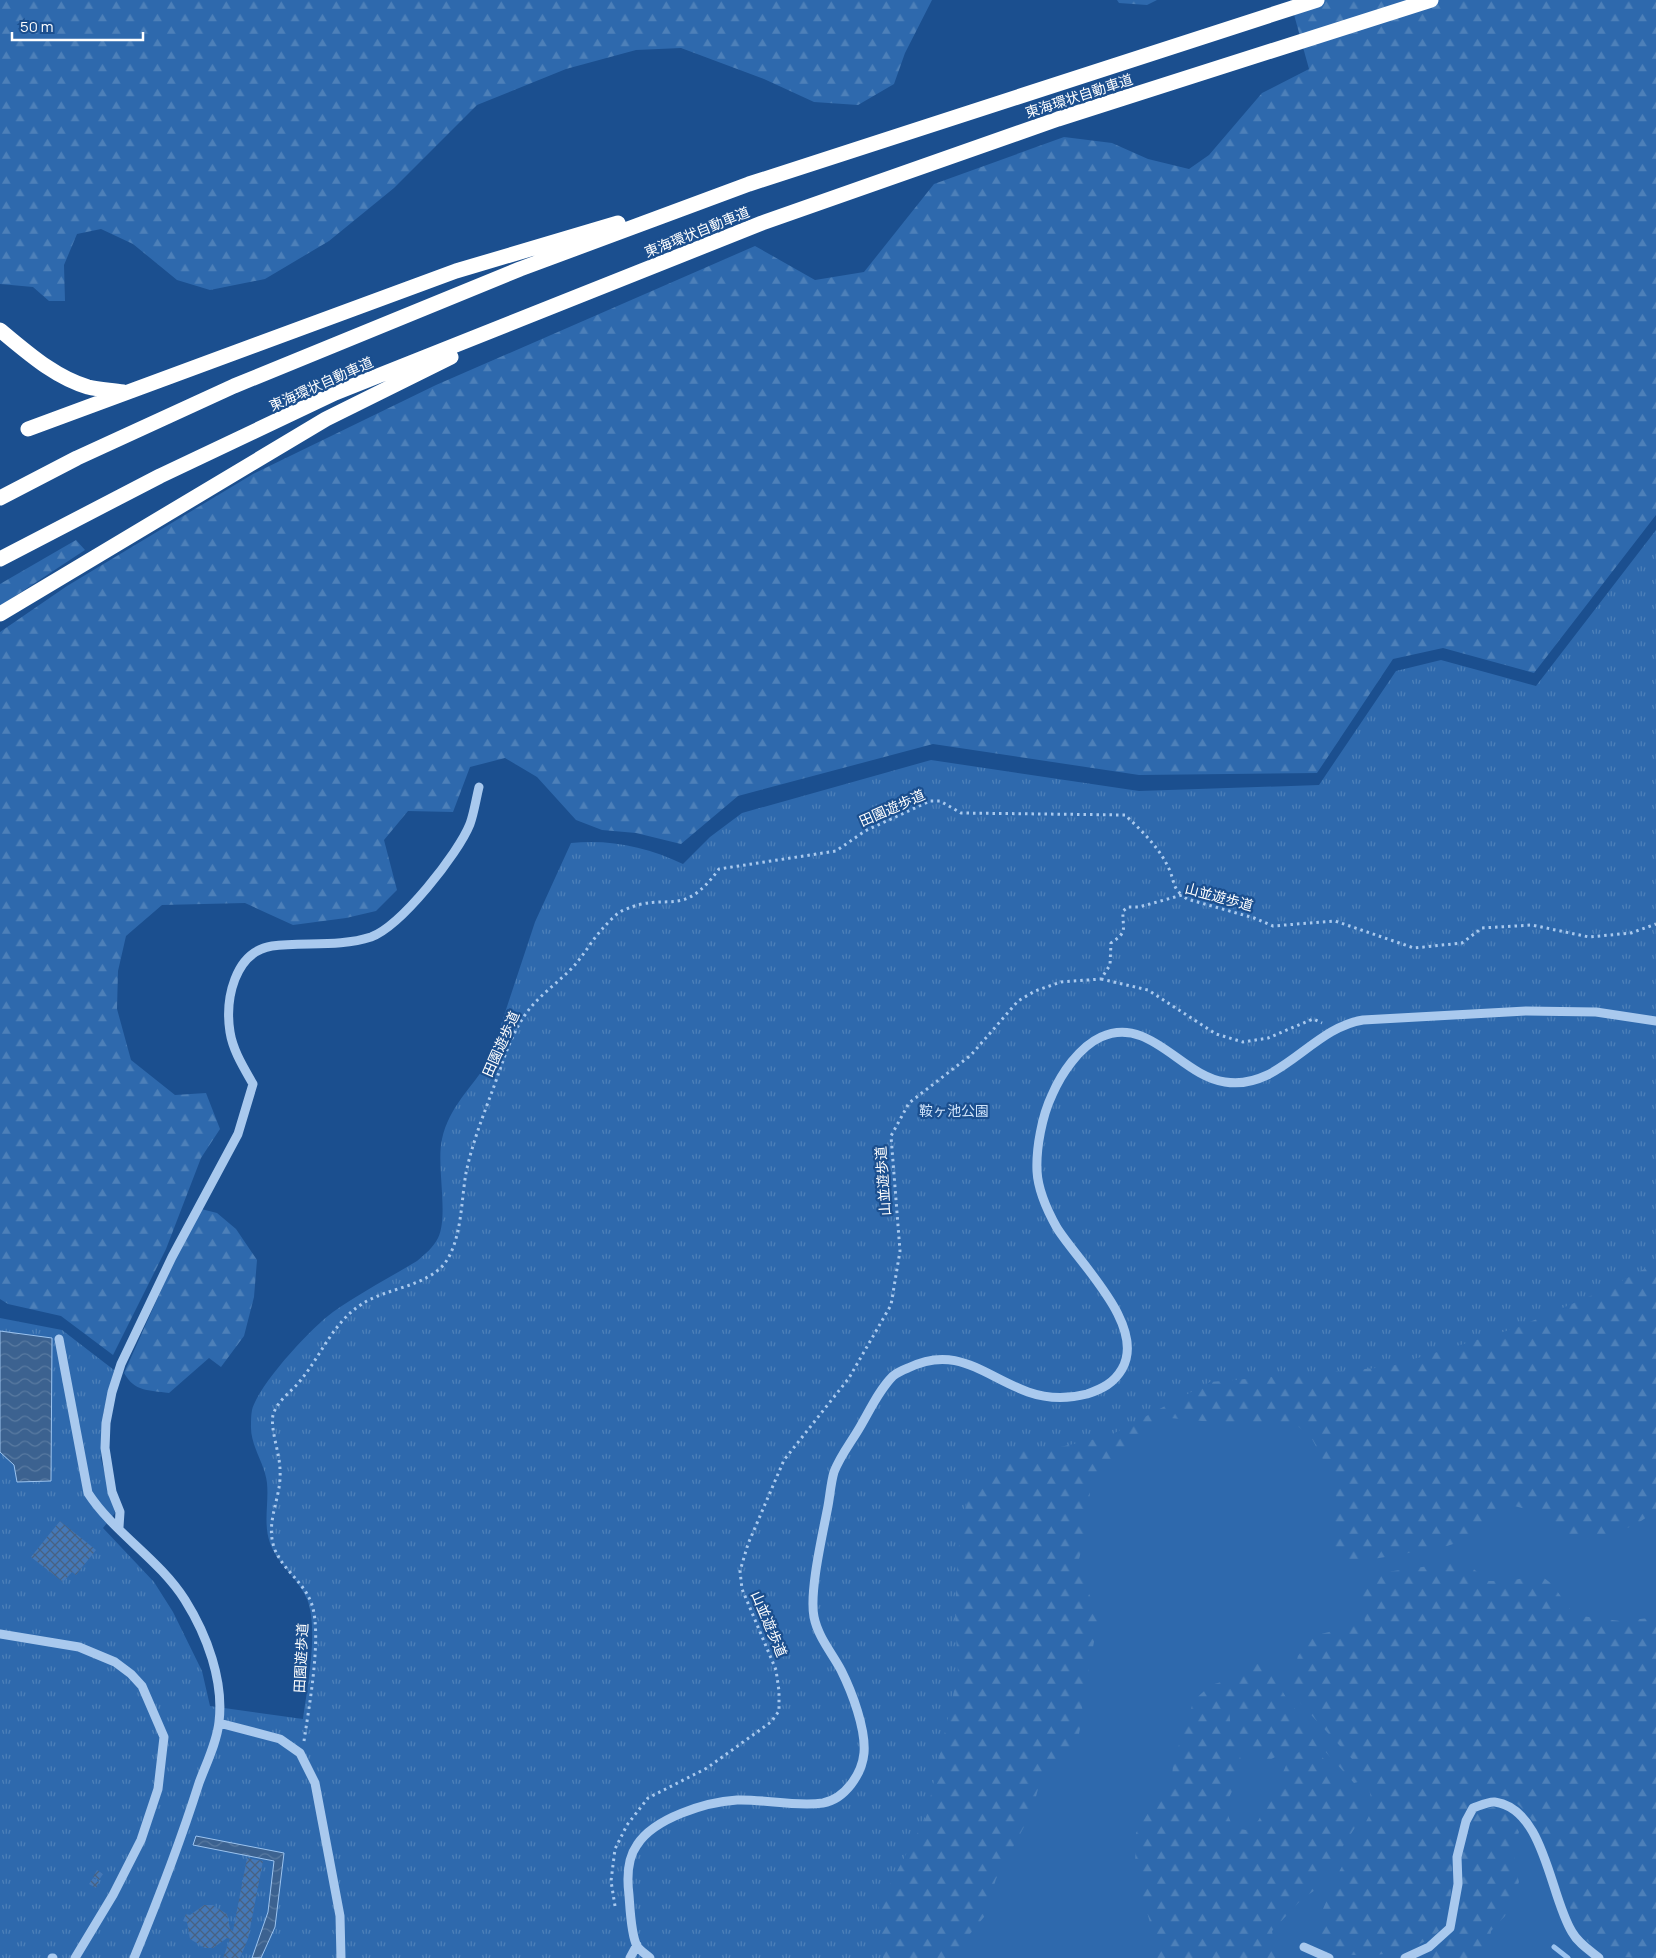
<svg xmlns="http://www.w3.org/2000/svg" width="1656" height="1958" font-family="Manrope,'Noto Sans JP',sans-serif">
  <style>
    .green { fill: #2e69ad }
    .forest { fill: url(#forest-firs) }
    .park { fill: url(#park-tufts) }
    .water { fill: url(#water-waves); stroke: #9cc4f0 }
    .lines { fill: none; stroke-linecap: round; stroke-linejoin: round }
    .stream { stroke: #9cc4f0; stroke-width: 5 }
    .building { fill: url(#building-cross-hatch) }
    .path { stroke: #a9c9ee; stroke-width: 3; stroke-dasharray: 2.5 4; stroke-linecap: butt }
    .minor { stroke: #a9c9ee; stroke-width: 9 }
    .highway { stroke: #fff; stroke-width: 15 }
    .labels { text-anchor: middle; stroke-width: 4.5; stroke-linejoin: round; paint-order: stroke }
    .street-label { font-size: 14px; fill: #fff; stroke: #1b4f8f }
    .park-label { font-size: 14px; fill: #cfe3fa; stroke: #1b4f8f }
  </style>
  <defs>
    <pattern id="forest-firs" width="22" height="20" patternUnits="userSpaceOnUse" patternTransform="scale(1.25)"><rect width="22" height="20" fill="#2e69ad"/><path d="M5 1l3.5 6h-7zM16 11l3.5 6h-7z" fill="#4d80b9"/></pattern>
    <pattern id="park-tufts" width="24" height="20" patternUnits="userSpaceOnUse" patternTransform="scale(1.25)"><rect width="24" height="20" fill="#2e69ad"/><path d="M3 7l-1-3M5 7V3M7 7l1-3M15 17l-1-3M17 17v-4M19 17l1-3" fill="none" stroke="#4d80b9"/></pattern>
    <pattern id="water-waves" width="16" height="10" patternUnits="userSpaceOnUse" patternTransform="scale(1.25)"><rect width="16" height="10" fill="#3c6290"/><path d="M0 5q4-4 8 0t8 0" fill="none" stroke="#597aa1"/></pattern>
    <pattern id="building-cross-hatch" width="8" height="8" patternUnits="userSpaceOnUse" patternTransform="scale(1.25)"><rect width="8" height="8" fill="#4478b7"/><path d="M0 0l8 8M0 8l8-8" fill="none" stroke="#486282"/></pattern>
  </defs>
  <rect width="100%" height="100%" fill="#1b4f8f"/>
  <path class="green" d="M1656 1263V1958H883L1008 1452Z"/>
  <path class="forest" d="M0 0H932L905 53 894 84 858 105 814 102 764 79 681 48 636 50 566 69 477 105 394 188 329 241 265 279 210 290 177 280 133 244 101 229 77 234 64 265 65 301H49L33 287 0 284Z
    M1117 0H1157L1147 5 1119 3Z
    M1290 0H1656V515L1534 673 1443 648 1393 659 1317 773 1139 775 933 744 738 796 681 844 636 833 602 830 576 820 537 777 505 758 470 767 453 812 408 811 384 840 397 890 376 911 346 918 293 925 245 903 162 905 126 936 118 971 117 1009 131 1060 175 1095 206 1093 220 1129 201 1158 166 1249 113 1355 61 1316 8 1304 0 1299V632L67 586 253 474 436 385 755 246 815 280 864 272 934 184 1064 137 1112 143 1148 159 1189 169 1209 155 1262 93 1309 69Z
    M76 540 85 550 0 606V584Z
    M1656 1029V1511L1635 1525 1598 1539H1568C1556 1512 1532 1511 1506 1504L1489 1514 1465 1540 1444 1547 1344 1564 1330 1552 1337 1501 1329 1471 1311 1437 1295 1424H1234L1170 1418 1125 1457 1104 1466 1091 1480 1087 1528 1077 1567 1099 1616 1087 1678 1079 1691 1083 1712 1077 1745 1055 1760 1039 1785 1032 1812 996 1879 984 1917 950 1958H662L843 1479Z
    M201 1209 217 1213 236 1229 257 1260 254 1297 244 1336 221 1367 209 1358 169 1393C148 1390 135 1392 124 1373L181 1246Z
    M1465 1561 1487 1581H1508L1540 1575 1552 1584 1570 1609 1581 1616 1620 1621 1650 1618 1656 1620V1958C1618 1958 1604 1958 1578 1933 1567 1899 1535 1776 1484 1798 1468 1805 1460 1820 1456 1836 1449 1862 1457 1912 1438 1932 1409 1958 1363 1958 1325 1952L1319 1942 1316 1925 1340 1870 1369 1816 1371 1798 1366 1774 1301 1704 1293 1685V1674L1298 1656 1313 1636 1365 1623 1358 1576Z
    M1251 1663 1267 1665 1287 1699 1308 1725 1357 1773 1358 1782 1354 1783 1322 1748 1299 1744 1264 1763C1238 1753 1240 1734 1236 1708H1229C1230 1717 1230 1727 1232 1736 1235 1745 1242 1756 1241 1766 1238 1795 1216 1797 1234 1828L1246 1830 1258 1821 1274 1793 1288 1761 1300 1751 1322 1757 1362 1801 1363 1815 1315 1890 1301 1900 1272 1931 1277 1958H1146L1152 1949V1930L1135 1868 1136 1833 1148 1813 1172 1786 1173 1760 1188 1722 1193 1701 1211 1685 1245 1675Z
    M1493 1807 1508 1812 1519 1832 1515 1844 1514 1863 1519 1882 1505 1916 1491 1931 1487 1958H1419C1431 1952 1447 1941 1454 1928 1469 1897 1449 1834 1478 1812 1482 1810 1489 1808 1493 1807Z"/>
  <path class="park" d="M1656 530V1259L1654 1264 1602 1291 1516 1328 1388 1367 1210 1382 1109 1436 1060 1447 1008 1452 969 1489 958 1551 955 1614 958 1673 926 1817 879 1905 883 1958H0V1318L62 1330 114 1370 103 1414 101 1459 115 1513 103 1528 154 1582 173 1612 202 1671 210 1706 303 1719C307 1689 319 1628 307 1599 298 1578 278 1565 270 1543 263 1523 269 1504 267 1483 265 1463 250 1446 251 1425 251 1421 251 1415 252 1410 259 1384 311 1328 333 1312 360 1293 389 1278 417 1261 425 1254 433 1248 438 1238 449 1216 436 1165 442 1139 449 1107 472 1087 489 1061L535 922 571 843C610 839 647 847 683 864L710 837 742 813 931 760 1139 791 1319 785 1396 671 1441 660 1536 686Z"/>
  <path class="water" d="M0 1331 52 1338 51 1481 17 1482 14 1465 0 1452Z
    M196 1836 284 1853 275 1927 261 1958H252L268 1912 274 1861 193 1845Z"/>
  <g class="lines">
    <path class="stream" d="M1554 1947 1568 1958"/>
  </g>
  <path class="building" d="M60 1521 96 1550 76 1575 72 1572 63 1582 31 1557Z
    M247 1858 263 1861 248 1939 240 1958H223L230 1939 227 1938 213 1948H205L190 1939 187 1922 183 1921 186 1914 190 1915 204 1905H212L227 1914 230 1929 233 1931Z
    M97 1870 103 1874 99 1880 93 1877Z
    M93 1878 99 1882 96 1888 89 1884Z"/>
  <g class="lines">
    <path class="path" d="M1101 979 1148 990 1216 1034 1243 1042 1268 1038 1313 1019 1322 1023
      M304 1741C309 1707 322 1636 312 1605 305 1583 284 1571 275 1550 264 1522 282 1498 280 1470 280 1454 270 1429 273 1415 277 1401 291 1392 300 1381 321 1356 333 1322 362 1304 386 1288 426 1287 445 1263 462 1239 461 1201 466 1173 472 1144 483 1116 493 1089 502 1065 509 1039 523 1018 536 997 557 984 573 967 584 955 592 940 603 928 609 922 616 913 624 910 668 890 681 921 719 869L836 851 865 831 930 801H940L961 813 1125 815C1142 831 1160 848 1170 871 1174 881 1173 888 1182 895
      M615 1906 611 1881 615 1849 627 1825 648 1798 707 1768 771 1722 779 1711V1691L776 1670 742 1589 740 1571 748 1544 784 1460 849 1378 891 1305 900 1251 891 1136 909 1103 971 1055 1018 1001 1035 991 1061 982 1101 979 1110 965 1111 943C1129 931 1122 929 1123 911L1128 907H1139L1182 895 1187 899 1254 918 1273 926 1335 921 1414 948 1462 943 1482 928 1532 925 1589 937 1631 933 1656 924"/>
    <path class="minor" d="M59 1339 88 1493C114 1533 159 1559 185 1600 207 1635 224 1681 219 1722 217 1742 206 1764 199 1783 180 1843 158 1900 134 1958
      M119 1527 120 1512 112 1492 105 1448 106 1423 112 1392 121 1364 172 1257 238 1134 253 1084C244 1068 233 1051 230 1032 225 1000 234 952 272 946 304 942 340 947 371 937 401 926 458 854 470 824 474 813 476 799 479 787
      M0 1634 79 1647 115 1662 131 1674 142 1686 164 1737 158 1789 141 1840 113 1895 75 1958
      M219 1723 280 1739 300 1753 315 1783 340 1916 341 1958
      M1304 1947 1329 1958
      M52 1958H53
      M630 1958 637 1945
      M650 1958C646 1954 640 1951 637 1946 631 1935 630 1908 629 1895 627 1879 627 1859 637 1845 654 1818 706 1802 737 1800 765 1799 795 1807 823 1803 845 1799 862 1774 864 1753 866 1729 852 1692 841 1670 832 1653 818 1637 814 1617 809 1591 823 1533 828 1506 830 1495 831 1482 834 1472 840 1456 852 1441 860 1427 870 1410 879 1390 893 1376 898 1372 903 1370 908 1368 957 1344 984 1376 1028 1392 1048 1399 1068 1399 1087 1394 1102 1389 1114 1383 1122 1369 1147 1326 1079 1263 1057 1228 1048 1212 1038 1190 1037 1171 1036 1148 1042 1116 1052 1095 1061 1074 1079 1047 1101 1037 1150 1015 1181 1076 1225 1082 1280 1091 1311 1028 1363 1020L1526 1011 1596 1012 1656 1021
      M1405 1958 1429 1947 1450 1928 1458 1884 1457 1857 1466 1821 1473 1808C1479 1806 1489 1801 1495 1802 1545 1809 1550 1897 1572 1932 1578 1943 1589 1950 1599 1958"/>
    <path class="highway" d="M0 330C27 352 54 377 88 387 100 390 112 390 123 392
      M28 429 456 271 618 223
      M0 498 77 458 234 386 520 269 749 184 1317 0
      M0 559 160 476 335 393 762 223 1058 119 1431 0
      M0 614 326 419 451 357"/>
  </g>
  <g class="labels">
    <g class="street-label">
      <text transform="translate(1079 96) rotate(-18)" y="5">東海環状自動車道</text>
      <text transform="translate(697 232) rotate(-22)" y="5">東海環状自動車道</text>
      <text transform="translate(321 384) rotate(-24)" y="5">東海環状自動車道</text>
      <text transform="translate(892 808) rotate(-24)" y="5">田園遊歩道</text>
      <text transform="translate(1219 897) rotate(15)" y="5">山並遊歩道</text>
      <text transform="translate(501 1044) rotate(-66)" y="5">田園遊歩道</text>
      <text transform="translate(883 1181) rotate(-94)" y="5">山並遊歩道</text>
      <text transform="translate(769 1624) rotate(67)" y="5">山並遊歩道</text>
      <text transform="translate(301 1658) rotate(-87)" y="5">田園遊歩道</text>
    </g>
    <g class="park-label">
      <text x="954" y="1116">鞍ヶ池公園</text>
    </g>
  </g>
  <path d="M12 32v8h131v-8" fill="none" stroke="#ffffff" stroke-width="2.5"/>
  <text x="20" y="32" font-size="15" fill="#ffffff" stroke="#1b4f8f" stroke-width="4" paint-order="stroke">50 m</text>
</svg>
